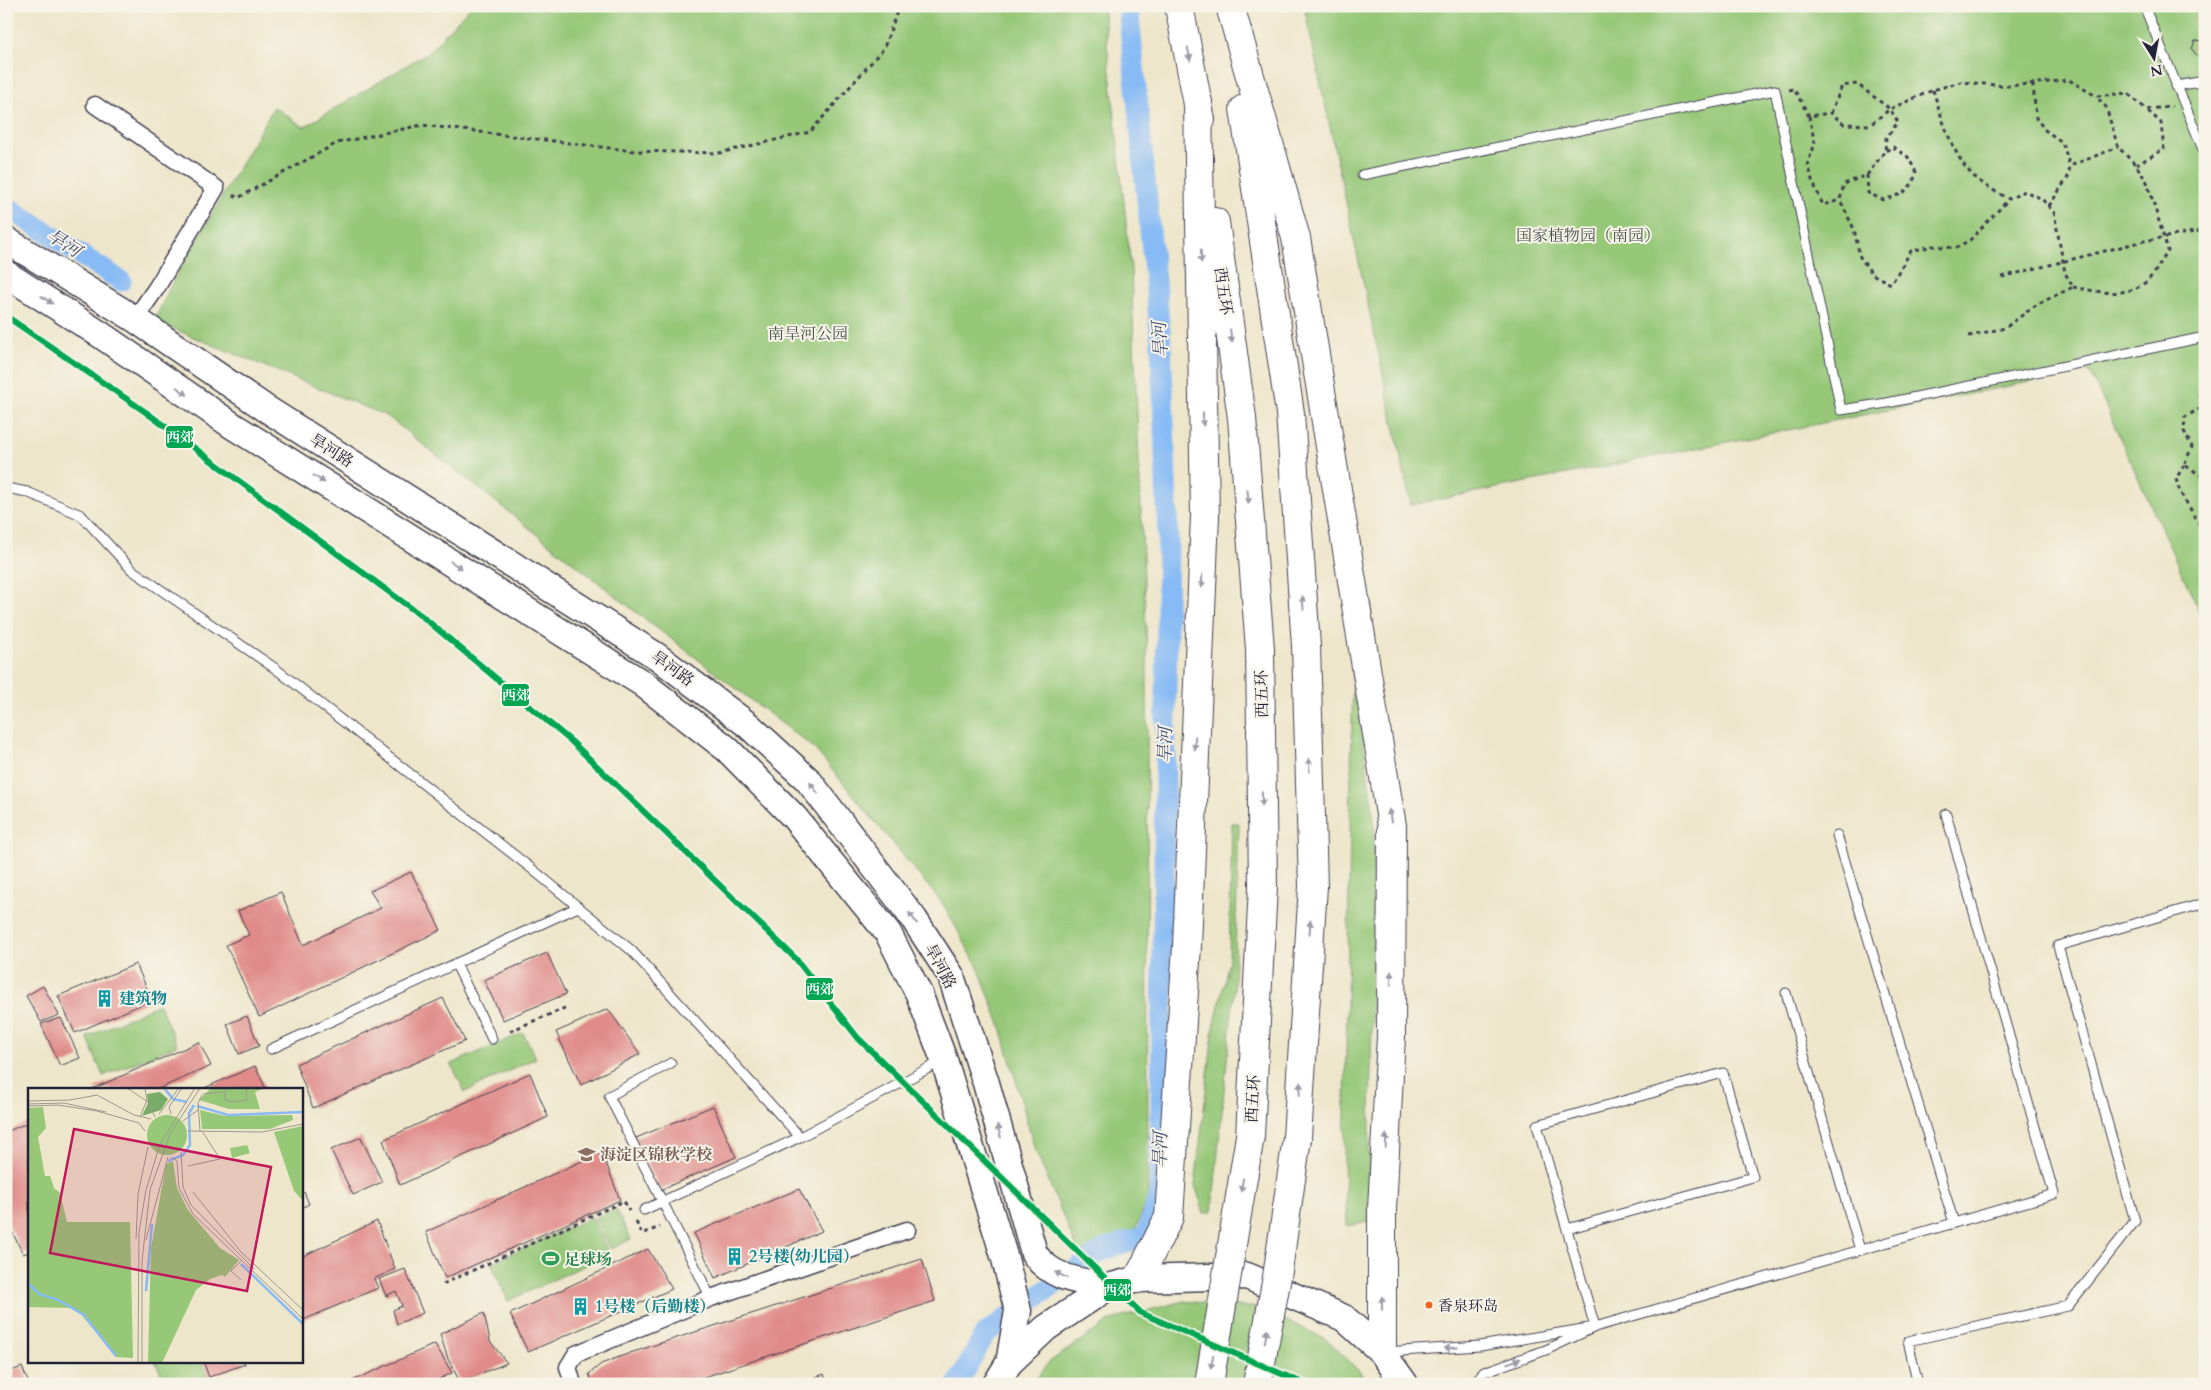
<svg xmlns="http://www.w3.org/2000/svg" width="2211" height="1390" font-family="Cardo,'Noto Serif SC',serif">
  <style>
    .green { fill: #96c878; stroke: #5c755a }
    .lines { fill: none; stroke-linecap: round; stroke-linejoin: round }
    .canal { stroke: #88bbf5; stroke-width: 21 }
    .building { fill: #e08b89 }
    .service-casing { stroke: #413f50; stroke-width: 11 }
    .minor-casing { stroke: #413f50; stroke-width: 19 }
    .primary-casing { stroke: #413f50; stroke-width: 29 }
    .motorway-casing { stroke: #413f50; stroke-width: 30 }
    .path { stroke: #413f50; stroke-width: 3; stroke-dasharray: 4 4; stroke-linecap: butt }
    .service { stroke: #fff; stroke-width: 9 }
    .minor { stroke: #fff; stroke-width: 16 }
    .primary { stroke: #fff; stroke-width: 26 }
    .motorway { stroke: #fff; stroke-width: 28 }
    .motorway-bridge-casing { stroke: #413f50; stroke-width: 30; stroke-linecap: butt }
    .motorway-bridge { stroke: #fff; stroke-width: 28 }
    .rail-1-casing { stroke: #f7f3e8; stroke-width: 10 }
    .rail-1 { stroke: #00a651; stroke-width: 6 }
    .oneway { fill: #9c9ca7 }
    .bus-dot { fill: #f26522; stroke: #f7f3e8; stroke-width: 2 }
    .labels { text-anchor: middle; stroke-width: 4; stroke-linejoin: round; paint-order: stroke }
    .bus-label { font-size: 15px; fill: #22223b; stroke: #f7f3e8; text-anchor: start }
    .park-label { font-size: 16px; fill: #45544d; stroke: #f7f3e8 }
    .street-label { font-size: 16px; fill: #22223b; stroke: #f7f3e8 }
    .culture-label { font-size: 16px; font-weight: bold; fill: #0d838f; stroke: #f7f3e8; text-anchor: start }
    .education-label { font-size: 16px; font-weight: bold; fill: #785e54; stroke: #f7f3e8; text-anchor: start }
    .leisure-label { font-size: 16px; font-weight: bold; fill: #27864d; stroke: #f7f3e8; text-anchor: start }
    .water-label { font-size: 18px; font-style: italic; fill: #415073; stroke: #f7f3e8 }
    .inset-river { fill: none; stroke: #88bbf5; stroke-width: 2.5 }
    .inset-road { fill: none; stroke: #9c9891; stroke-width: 1 }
    .view { fill: #c2185b; fill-opacity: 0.15; stroke: #c2185b; stroke-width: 2.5 }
    .inset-edge { fill: none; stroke: #22223b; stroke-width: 2.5 }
    .line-badge { stroke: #f7f3e8; stroke-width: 2 }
    .badge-label { font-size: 14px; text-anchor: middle; font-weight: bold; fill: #fff }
  </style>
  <rect width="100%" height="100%" fill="#f7f3e8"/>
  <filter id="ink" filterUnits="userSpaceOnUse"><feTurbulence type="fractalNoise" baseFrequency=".02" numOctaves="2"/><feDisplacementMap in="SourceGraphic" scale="10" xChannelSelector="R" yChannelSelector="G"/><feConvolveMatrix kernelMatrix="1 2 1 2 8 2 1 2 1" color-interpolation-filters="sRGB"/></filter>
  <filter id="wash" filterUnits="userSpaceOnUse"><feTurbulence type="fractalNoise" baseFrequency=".0096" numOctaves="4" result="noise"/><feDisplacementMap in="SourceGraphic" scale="20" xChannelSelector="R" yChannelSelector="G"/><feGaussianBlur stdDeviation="1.12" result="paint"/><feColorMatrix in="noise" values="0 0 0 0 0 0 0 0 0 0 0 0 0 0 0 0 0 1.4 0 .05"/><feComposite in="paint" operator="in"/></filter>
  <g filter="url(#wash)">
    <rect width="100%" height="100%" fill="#eee6ca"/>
    <path class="green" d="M471 6H1103L1131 269 1147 654 1148 1199 1134 1232 1079 1253 1034 1147 1001 1027 978 967 943 904 814 748 632 609 387 416 154 321 174 280 274 107 304 127 429 52Z
      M1304 6H2205V624L2089 370 1411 505Z
      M1353 665 1374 820V914L1368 1222 1347 1226 1344 1163Z
      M1232 823H1239L1234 990 1212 1212 1204 1213 1195 1185 1213 1032 1229 961Z
      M159 1004 177 1045 103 1076 87 1037Z
      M523 1033 536 1058 465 1092 451 1064Z
      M616 1209 631 1239 611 1249 595 1218Z
      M592 1217 609 1254 508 1301 491 1263Z
      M1184 1301 1259 1308 1328 1340 1372 1384H1033L1049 1362 1111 1320Z
      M155 1361H201L211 1384H166Z"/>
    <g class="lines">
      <path class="canal" d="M6 206 121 281
        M958 1384 985 1334 1103 1250 1146 1236 1160 1191 1168 535 1161 342 1128 6"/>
    </g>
    <g id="blocks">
      <path class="building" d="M2205 40V56H2197L2192 49 2195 41Z
        M411 872 441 930 259 1017 226 945 249 935 238 911 281 892 303 945 381 908 370 891Z
        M547 953 566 994 503 1020 484 980Z
        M136 964 152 1000 75 1033 58 996Z
        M43 986 59 1015 41 1022 26 996Z
        M443 998 465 1041 313 1108 296 1064Z
        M608 1009 640 1054 581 1085 556 1032Z
        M247 1016 259 1046 239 1054 227 1024Z
        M61 1018 80 1058 60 1066 41 1024Z
        M199 1042 211 1066 158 1089H92Z
        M255 1066 266 1089H202Z
        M530 1073 548 1117 400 1185 383 1140Z
        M713 1106 736 1157 660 1190 636 1138Z
        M29 1122V1252L23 1254 6 1219V1132Z
        M361 1137 382 1182 353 1195 331 1150Z
        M602 1152 620 1200 445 1278 426 1232Z
        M799 1189 822 1231 715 1278 694 1233Z
        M304 1192 309 1204 301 1208V1193Z
        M377 1221 395 1269 374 1279 378 1288 301 1321V1257Z
        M648 1249 672 1289 528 1352 510 1314Z
        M922 1259 935 1301 683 1384H593L589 1374 601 1364 630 1353Z
        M405 1269 423 1313 397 1324 393 1310 402 1306 396 1291 386 1296 379 1279Z
        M484 1313 490 1341 507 1363 460 1382 448 1359 440 1334Z
        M435 1344 452 1373 429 1384H345Z
        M203 1361H244L245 1364 209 1377Z
        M22 1367 29 1384H6V1373Z
        M824 1374 827 1384H798Z"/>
    </g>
  </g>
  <g filter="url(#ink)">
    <use href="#blocks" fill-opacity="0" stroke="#413f50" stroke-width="1"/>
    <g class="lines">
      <defs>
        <path id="service" d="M2144 6 2205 154
          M2176 86 2205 81
          M1362 175 1775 90 1841 410 1887 403 2205 337
          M6 488 27 492 81 515 132 570 276 669 532 869 631 950 800 1137 942 1061
          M1837 835 1954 1223
          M456 964 492 1039
          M1786 993 1860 1250
          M271 1049 578 907
          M671 1063 609 1096 711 1298
          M644 1210 800 1137
          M1567 1229 1753 1177 1723 1073 1537 1125 1595 1327 2054 1194 1946 814
          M1385 1352 1480 1346 1595 1327 1546 1350 1484 1372 1473 1384
          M1918 1384 1908 1341 2068 1306 2135 1221 2058 946 2205 903"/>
        <path id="minor" d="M95 105 216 188 157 287 135 319
          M573 1384 568 1367 576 1354 711 1298 907 1230"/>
        <path id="primary" d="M6 240 135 319 265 408 658 657 748 725 808 780 914 919 951 976 986 1083 1034 1253C1050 1279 1081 1281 1108 1287
          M6 274 101 335 233 426 642 683 727 749 794 817 888 933 919 994 944 1060 1005 1259 1018 1311 1009 1363
          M996 1384 1009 1363 1046 1328 1108 1287 1138 1279 1247 1276 1344 1318 1382 1352 1405 1384"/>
        <path id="motorway" d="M1179 6 1201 120
          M1230 6 1296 238 1392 826 1391 1036 1382 1209V1352
          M1244 109 1290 413 1306 646 1313 886 1297 1138
          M1215 222 1242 418 1260 649 1263 887 1250 1136
          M1138 1279 1169 1217 1187 946 1205 516 1198 102"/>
      </defs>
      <use href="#service" class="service-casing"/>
      <use href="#minor" class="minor-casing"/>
      <use href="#primary" class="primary-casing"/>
      <use href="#motorway" class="motorway-casing"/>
      <path class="path" d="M2033 84 2036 118 2045 130 2062 142 2070 166
        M1789 90 1794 89 1809 116 1831 113 1844 124 1870 125 1890 109 1933 90 1961 82 2008 86 2069 80 2096 96 2127 93 2146 109 2172 107
        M1933 90C1943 121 1954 164 1982 183 1990 189 2000 194 2009 199L2025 191 2042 199 2054 212 2065 273 2073 287 2036 305 2005 328 1969 336
        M1831 113 1842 86 1857 84 1890 109 1898 122 1886 138 1885 151 1867 175 1844 184 1840 200 1854 229 1860 257 1872 274 1891 284 1911 251 1932 246 1956 248 1970 240 2009 199
        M1809 116 1815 144 1808 162 1812 180 1823 205 1840 200
        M2136 165 2164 149 2161 123 2146 109
        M1867 175 1868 193 1883 200C1901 195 1912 191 1916 172L1908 157 1893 147 1885 151
        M233 195 238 198 337 143 422 125 634 151 719 153 810 132 884 48 899 6
        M2049 206 2068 177 2070 166 2118 147
        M2002 277 2144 241 2205 230
        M2073 287C2097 292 2129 299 2148 280 2156 272 2162 260 2168 251L2147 182 2136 165 2118 147 2106 107 2096 96
        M2204 351 2205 363
        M2205 379C2199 391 2198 403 2205 415
        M2201 408 2185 417 2184 431 2192 447 2184 465 2201 475 2205 467
        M2184 465 2176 479 2180 492 2205 533
        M510 1031 565 1008
        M636 1222 642 1234 660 1227
        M443 1284 624 1201 629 1211"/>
      <use href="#service" class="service"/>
      <use href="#minor" class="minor"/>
      <use href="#primary" class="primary"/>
      <use href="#motorway" class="motorway"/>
      <defs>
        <path id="motorway-bridge" d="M1209 1384 1250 1136
          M1257 1384 1277 1277 1297 1138"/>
      </defs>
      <use href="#motorway-bridge" class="motorway-bridge-casing"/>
      <use href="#motorway-bridge" class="motorway-bridge"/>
      <defs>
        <path id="rail-1" d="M6 316 147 413 423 617 572 742 796 959 858 1038 1141 1313 1305 1384"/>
      </defs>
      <use href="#rail-1" class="rail-1-casing"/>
      <use href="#rail-1" class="rail-1"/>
    </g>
    <defs><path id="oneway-solid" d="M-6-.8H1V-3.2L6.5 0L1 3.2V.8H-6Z" transform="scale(1.25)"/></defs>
    <g class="oneway">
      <use href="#oneway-solid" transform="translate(1189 54) rotate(79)"/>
      <use href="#oneway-solid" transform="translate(1201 256) rotate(89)"/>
      <use href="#oneway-solid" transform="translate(47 300) rotate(33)"/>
      <use href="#oneway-solid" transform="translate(1231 336) rotate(82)"/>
      <use href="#oneway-solid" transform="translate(182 391) rotate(35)"/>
      <use href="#oneway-solid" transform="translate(1203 419) rotate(89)"/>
      <use href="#oneway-solid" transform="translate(319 479) rotate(32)"/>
      <use href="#oneway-solid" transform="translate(1248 497) rotate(86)"/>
      <use href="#oneway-solid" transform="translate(456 565) rotate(32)"/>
      <use href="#oneway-solid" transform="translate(1202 581) rotate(92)"/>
      <use href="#oneway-solid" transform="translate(1303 603) rotate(-94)"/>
      <use href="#oneway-solid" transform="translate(1195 743) rotate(92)"/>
      <use href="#oneway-solid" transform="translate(1309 765) rotate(-92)"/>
      <use href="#oneway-solid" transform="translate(814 788) rotate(-127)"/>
      <use href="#oneway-solid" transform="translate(1262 799) rotate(89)"/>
      <use href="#oneway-solid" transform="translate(1390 816) rotate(-99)"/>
      <use href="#oneway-solid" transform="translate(913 918) rotate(-126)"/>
      <use href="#oneway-solid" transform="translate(1310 927) rotate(-86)"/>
      <use href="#oneway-solid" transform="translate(1391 978) rotate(-90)"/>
      <use href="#oneway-solid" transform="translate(1300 1089) rotate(-86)"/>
      <use href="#oneway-solid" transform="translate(999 1131) rotate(-106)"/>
      <use href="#oneway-solid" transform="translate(1386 1141) rotate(-87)"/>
      <use href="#oneway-solid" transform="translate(1242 1185) rotate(99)"/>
      <use href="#oneway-solid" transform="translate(1061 1275) rotate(-154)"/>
      <use href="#oneway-solid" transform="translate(1382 1303) rotate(-90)"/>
      <use href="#oneway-solid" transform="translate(1266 1336) rotate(-79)"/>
      <use href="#oneway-solid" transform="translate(1451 1348) rotate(177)"/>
      <use href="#oneway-solid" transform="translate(1514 1361) rotate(-19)"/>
      <use href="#oneway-solid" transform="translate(1212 1362) rotate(100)"/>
    </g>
  </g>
  <defs>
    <symbol id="building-bare" viewBox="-9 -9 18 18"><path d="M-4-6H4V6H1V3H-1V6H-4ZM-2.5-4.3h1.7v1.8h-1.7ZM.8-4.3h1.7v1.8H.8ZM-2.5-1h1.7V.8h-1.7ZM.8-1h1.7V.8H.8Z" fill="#0f9aa8" stroke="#f7f3e8" stroke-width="2.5" paint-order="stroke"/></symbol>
    <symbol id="school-bare" viewBox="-9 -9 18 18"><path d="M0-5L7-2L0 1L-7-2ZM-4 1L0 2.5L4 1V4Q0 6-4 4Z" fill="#8d6e63" stroke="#f7f3e8" stroke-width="2.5" paint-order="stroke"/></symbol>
    <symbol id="stadium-bare" viewBox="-9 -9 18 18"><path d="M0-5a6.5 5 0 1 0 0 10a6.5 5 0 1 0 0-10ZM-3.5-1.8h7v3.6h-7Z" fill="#2e9e5b" stroke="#f7f3e8" stroke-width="2.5" paint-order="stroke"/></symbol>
  </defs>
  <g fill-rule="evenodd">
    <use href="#building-bare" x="92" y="986" width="25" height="25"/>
    <use href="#school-bare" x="574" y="1142" width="25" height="25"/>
    <use href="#building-bare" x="722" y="1244" width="25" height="25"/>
    <use href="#stadium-bare" x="538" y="1246" width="25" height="25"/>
    <use href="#building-bare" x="568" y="1294" width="25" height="25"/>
  </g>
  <circle class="bus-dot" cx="1429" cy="1305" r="4.5"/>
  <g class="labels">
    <g class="bus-label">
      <text x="1438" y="1311">香泉环岛</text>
    </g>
    <g class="park-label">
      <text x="1588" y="241">国家植物园（南园）</text>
      <text x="808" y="339">南旱河公园</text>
    </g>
    <g class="street-label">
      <text transform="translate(1224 291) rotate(82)" y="6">西五环</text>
      <text transform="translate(332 450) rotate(32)" y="6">旱河路</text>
      <text transform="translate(673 668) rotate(36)" y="6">旱河路</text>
      <text transform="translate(1261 694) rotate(-91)" y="6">西五环</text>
      <text transform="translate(941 966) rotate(62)" y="6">旱河路</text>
      <text transform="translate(1252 1099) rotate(-87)" y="6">西五环</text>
    </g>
    <g class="culture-label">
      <text x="119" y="1004">建筑物</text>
      <text x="749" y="1262">2号楼(幼儿园）</text>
      <text x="595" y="1312">1号楼（后勤楼）</text>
    </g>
    <g class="education-label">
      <text x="600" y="1160">海淀区锦秋学校</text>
    </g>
    <g class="leisure-label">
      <text x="564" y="1265">足球场</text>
    </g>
    <g class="water-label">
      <text transform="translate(64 243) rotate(33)" y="6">旱河</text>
      <text transform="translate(1160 340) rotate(-94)" y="6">旱河</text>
      <text transform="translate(1165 745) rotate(-89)" y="6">旱河</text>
      <text transform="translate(1160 1150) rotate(-89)" y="6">旱河</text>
    </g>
  </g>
  <g transform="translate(28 1088)">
    <rect width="275" height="275" fill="#eee6ca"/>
    <path d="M183 0H237L227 4 232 21H201L171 12ZM15 19 18 40 10 49 17 88H22L26 100 32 105 39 134H102L105 270 88 269 52 225 43 220 0 219V20ZM172 22 197 28 264 27 265 32 242 41H174ZM119 47a20 20 0 1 1 40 0a20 20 0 1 1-40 0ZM275 38V113L266 103 246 44ZM219 57 222 65 204 70 202 60ZM145 73 149 100 160 122 192 160 211 172 197 189 194 187 182 191 168 202 134 275H120L123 160 138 76Z" fill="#96c878"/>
    <path d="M132 4 140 11 133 22 114 28 120 15 119 6Z" fill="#78ac68"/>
    <path class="inset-river" d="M136 0 145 11 159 14M169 18 200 27 275 24M140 73 155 67 162 57 161 25 166 17M213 176 275 236M0 195 11 206 30 212 56 227 88 268M118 203 124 136"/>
    <path class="inset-road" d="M99 0 120 14 127 29M198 0 196 11 203 14 219 12 218 0M175 6 195 4M0 13 42 12 69 7 106 27 123 31M0 16 36 15 78 24M0 18 30 17 69 23 111 35 117 43M131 26 151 0M143 26 141 19 154 0M112 29 119 12 117 1M155 33 170 22M160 43 234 44 275 36M172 43 170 15 174 7M153 64 155 99 163 117 226 181M143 69 149 73 151 100 165 126 275 231M160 78 192 71 174 43M165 104 213 164 275 222M108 151 110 106 120 59M118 152 140 69M213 192 203 183 213 173M110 275 111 144 118 102 132 56 167 0M114 275V173L122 102 142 46 172 0"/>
    <path class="view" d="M46 41 243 79 219 203 22 165Z"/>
    <rect width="275" height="275" class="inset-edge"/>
  </g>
  <g class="line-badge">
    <rect x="165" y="425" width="29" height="24" rx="5" fill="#00a651"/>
    <rect x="501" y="683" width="29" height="24" rx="5" fill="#00a651"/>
    <rect x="805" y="977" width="29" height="24" rx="5" fill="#00a651"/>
    <rect x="1103" y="1278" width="29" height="24" rx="5" fill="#00a651"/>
  </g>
  <g class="badge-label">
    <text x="180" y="442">西郊</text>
    <text x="516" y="700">西郊</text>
    <text x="820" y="994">西郊</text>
    <text x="1117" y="1295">西郊</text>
  </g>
  <rect width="2211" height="1390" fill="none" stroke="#f7f3e8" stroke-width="25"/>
  <g transform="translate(2154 58) rotate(169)" stroke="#f7f3e8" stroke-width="4" paint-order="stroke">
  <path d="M0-4L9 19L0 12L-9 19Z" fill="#22223b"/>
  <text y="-8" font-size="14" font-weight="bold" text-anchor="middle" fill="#22223b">N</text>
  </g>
</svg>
